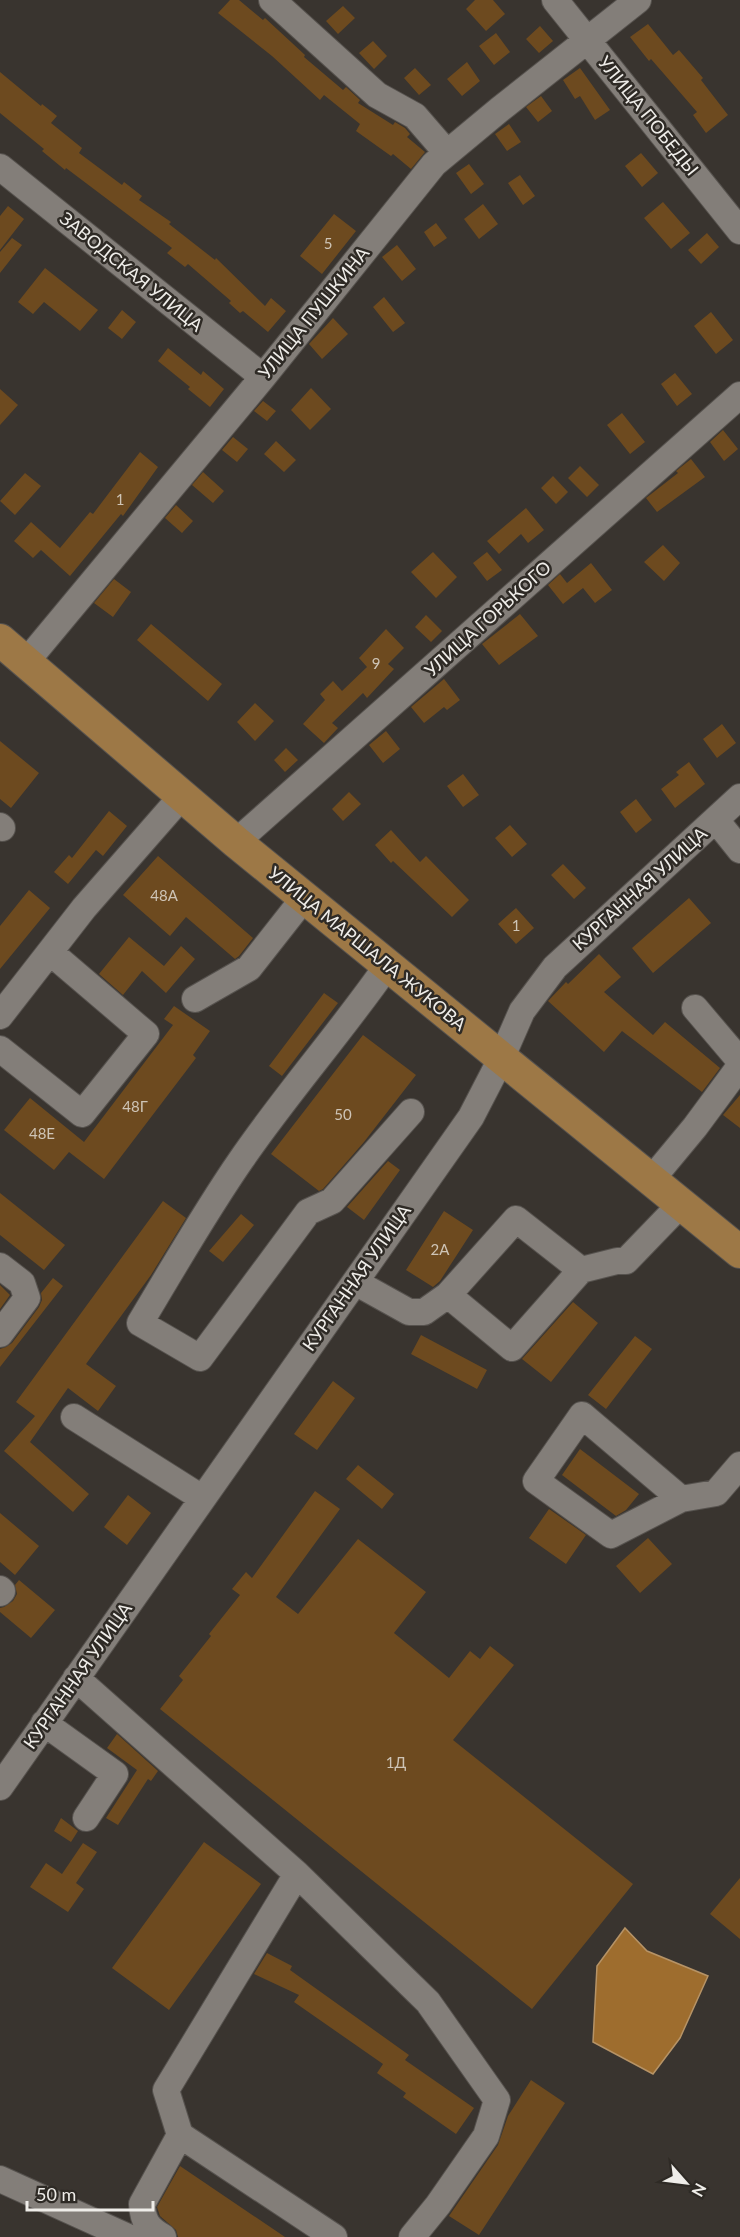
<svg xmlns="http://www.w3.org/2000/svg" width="740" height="2237" font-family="Lato,sans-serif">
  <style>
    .water { fill: #9e6d2e; stroke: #b69366; stroke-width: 1.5 }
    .building { fill: #6d4a1f }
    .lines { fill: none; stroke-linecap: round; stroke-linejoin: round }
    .minor-casing { stroke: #56524e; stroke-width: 28 }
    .major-casing { stroke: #56524e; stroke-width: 34 }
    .minor { stroke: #837e79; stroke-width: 26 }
    .major { stroke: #9d7846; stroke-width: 32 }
    .labels { text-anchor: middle; stroke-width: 5; stroke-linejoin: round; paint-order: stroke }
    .number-label { font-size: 15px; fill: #cec4b6 }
    .street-label { font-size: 18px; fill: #efede9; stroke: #2e2a25 }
  </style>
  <rect width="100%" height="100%" fill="#39342f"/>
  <path class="water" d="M625 1928 647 1951 708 1976 680 2038 653 2074 593 2042 597 1966Z"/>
  <path class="building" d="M230 0H239L263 20 265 18 305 55 304 57 343 90 346 87 360 100 358 103 393 125 395 122 405 128 410 134 407 137 425 152 411 169 393 154 391 156 356 131 360 124 324 95 320 100 272 56 218 13Z
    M475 0H493L505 14 486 31 466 9Z
    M343 6 355 18 338 34 326 21Z
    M648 24 673 55 679 50 703 78 701 80 728 115 706 133 693 115 697 112 651 59 649 61 630 37Z
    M540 26 553 41 539 53 526 39Z
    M496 33 510 52 494 65 479 46Z
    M373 41 387 56 374 69 359 53Z
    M467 62 480 81 462 96 447 79Z
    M415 68 431 85 419 95 404 78Z
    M580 68 610 110 595 120 580 96 575 99 563 80Z
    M0 72 41 106 42 104 57 116 51 123 82 148 79 153 122 185 124 182 142 196 139 200 171 222 169 224 215 260 216 258 265 306 271 298 286 311 268 332 243 311 240 313 229 303 231 301 188 264 185 267 167 253 172 248 66 168 65 170 42 151 44 149 0 113Z
    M541 96 552 111 538 122 526 107Z
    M509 124 521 142 507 151 495 134Z
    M641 153 658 173 642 187 625 166Z
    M469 164 484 184 471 194 456 173Z
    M520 175 535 196 523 205 508 183Z
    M663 202 690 233 671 249 644 218Z
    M483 204 498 224 479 239 464 219Z
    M8 206 24 219 0 250V216Z
    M334 214 356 231 322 274 300 256Z
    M436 223 447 238 434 247 424 232Z
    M707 233 719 247 701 264 688 250Z
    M12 238 22 245 0 273V252Z
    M397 245 416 269 402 281 382 257Z
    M45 268 98 310 80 331 44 302 33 314 18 302Z
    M384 297 405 323 393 332 373 307Z
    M122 310 136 322 122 339 108 328Z
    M711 312 733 340 716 354 694 326Z
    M333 318 348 334 322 359 309 344Z
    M168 348 201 375 203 371 224 389 210 407 188 389 190 387 158 361Z
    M675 373 692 394 677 406 661 384Z
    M311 388 331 409 310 430 291 410Z
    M0 389 18 405 0 425Z
    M263 401 276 411 267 421 254 411Z
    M622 413 645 442 630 454 607 425Z
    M723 430 738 449 724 461 710 442Z
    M233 437 248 449 237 462 222 450Z
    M276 441 296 460 284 472 264 454Z
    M140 452 158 467 123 516 121 514 70 576 41 550 33 558 14 541 31 522 60 548 90 512 93 514Z
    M691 459 705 477 657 512 646 498 678 473 676 471Z
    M580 466 599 485 587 497 568 478Z
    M203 472 224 491 213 503 192 485Z
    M25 473 41 486 15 515 0 501Z
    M553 476 568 492 556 504 541 488Z
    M176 505 193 521 182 533 165 518Z
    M526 508 544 530 528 543 521 534 499 554 487 541Z
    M663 545 680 563 664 581 644 562Z
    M433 552 457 577 436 598 411 572Z
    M487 552 502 570 487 581 473 563Z
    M591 563 612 590 595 603 583 588 563 604 548 585 560 574 567 583Z
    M114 579 131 592 113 617 94 603Z
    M520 614 538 636 499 665 482 644Z
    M426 615 442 631 431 642 415 627Z
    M151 624 222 684 208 701 137 640Z
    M386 629 404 648 388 664 394 669 367 698 363 693 332 723 338 728 324 743 303 724 325 700 320 694 333 681 342 691 367 667 359 658Z
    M444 679 460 700 447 710 444 707 424 723 411 707Z
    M255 703 274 721 255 741 237 722Z
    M722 724 736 743 717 758 703 739Z
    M386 731 400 749 383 763 369 745Z
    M0 741 39 773 11 808 0 799Z
    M286 748 298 760 285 772 274 760Z
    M689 762 705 784 675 808 661 789 679 775 676 772Z
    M463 774 479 795 463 807 447 786Z
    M349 792 361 804 343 821 332 809Z
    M636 799 652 820 636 833 620 812Z
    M109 811 127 826 103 856 96 850 68 884 54 872 69 855 72 858Z
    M510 825 527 844 512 857 495 838Z
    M391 830 420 862 426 856 469 900 452 917 393 861 391 863 375 845Z
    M158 856 253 938 239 956 235 959 186 917 170 936 123 895Z
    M563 864 586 888 574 899 551 875Z
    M29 890 50 908 0 969V926Z
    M689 898 711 923 653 973 632 948Z
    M516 908 534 928 516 944 498 924Z
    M129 937 164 966 181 946 195 959 166 993 142 971 123 995 99 974Z
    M599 954 621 977 604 992 653 1035 665 1022 720 1068 702 1092 622 1031 604 1052 548 1001 566 982 568 984Z
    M324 993 338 1003 282 1076 269 1066Z
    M174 1006 210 1031 193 1055 196 1058 104 1179 69 1152 54 1170 4 1130 30 1098 84 1142 173 1025 164 1019Z
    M363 1035 416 1075 364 1142 323 1189 319 1191 271 1154Z
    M740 1095V1128L723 1115Z
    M388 1161 400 1170 364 1220 347 1207Z
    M0 1193 65 1245 44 1270 0 1235Z
    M163 1201 186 1218 151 1275 86 1364 116 1386 98 1411 68 1388 30 1442 89 1494 73 1512 4 1451 35 1416 16 1402Z
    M444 1211 473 1230 440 1281 433 1287 406 1270Z
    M241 1214 254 1225 223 1262 209 1251Z
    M53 1278 63 1286 0 1367V1349L6 1347 12 1343 39 1307 42 1300 41 1293Z
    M0 1285 10 1295 0 1309Z
    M573 1302 598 1323 551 1382 522 1359Z
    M421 1335 487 1370 477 1389 411 1354Z
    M635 1336 652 1349 606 1409 588 1395Z
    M333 1381 355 1398 317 1450 294 1434Z
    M580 1449 639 1494 626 1510 616 1516 562 1475Z
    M358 1465 394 1494 382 1509 346 1479Z
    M315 1491 340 1509 276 1597 298 1614 358 1539 426 1592 394 1633 449 1678 470 1651 480 1659 490 1646 514 1665 453 1740 633 1884 532 2009 160 1709 183 1680 179 1676 211 1636 209 1634 240 1595 232 1589 246 1572 252 1578Z
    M128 1495 151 1513 127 1545 104 1527Z
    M549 1509 586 1535 566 1564 529 1538Z
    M0 1513 39 1546 15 1575 0 1562Z
    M648 1538 672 1564 640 1593 616 1566Z
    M19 1580 55 1610 31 1638 0 1612V1608L4 1607 13 1601 17 1594 15 1585Z
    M117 1734 158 1771 151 1781 148 1779 118 1825 106 1818 137 1770 107 1748Z
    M61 1818 78 1831 71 1842 54 1831Z
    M204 1842 261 1884 169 2010 112 1968Z
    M83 1843 97 1852 76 1883 84 1889 68 1912 30 1887 46 1863 62 1874Z
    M740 1878V1939L710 1914Z
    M267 1953 292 1966 290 1970 409 2055 405 2060 474 2108 456 2134 403 2097 406 2093 377 2073 383 2064 294 2002 299 1995 254 1974Z
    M531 2080 565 2103 479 2235 449 2216 498 2145 508 2116Z
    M180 2166 285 2237H178L176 2230 160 2216 157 2207Z"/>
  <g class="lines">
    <defs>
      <path id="minor" d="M272 0 377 95 415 116 447 153
        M555 0 740 231
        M0 167 263 377
        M26 662 263 377 434 164 499 110 638 0
        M716 820 740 850
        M0 826 2 828
        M236 842 740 395
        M387 966C341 1032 287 1093 241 1160 205 1212 173 1268 140 1323L200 1358 308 1212 332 1201 411 1112
        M195 999 249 968 304 898
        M695 1008 740 1061
        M0 1016 84 908 182 796
        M0 1049 82 1114 146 1034 50 952
        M651 1180 695 1127 740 1066
        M0 1266 22 1283 27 1298 0 1334
        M355 1282 409 1312H424L448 1295 516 1219 581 1270
        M448 1295 512 1348 581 1270 617 1261H626L681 1204
        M74 1417 202 1498
        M681 1499 582 1415 536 1481 611 1535 681 1499 716 1493 740 1465
        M0 1589 2 1591 0 1593
        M76 1678 297 1874 166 2090 180 2135 334 2237
        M44 1723 115 1774 86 1818
        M0 1787 471 1117 501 1059 522 1011 555 967 740 797
        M297 1874 428 2002 497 2100 486 2136 438 2205 412 2237
        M0 2179 128 2237
        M163 2237C148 2228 143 2222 142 2204L180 2135"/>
      <path id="major" d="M0 640 236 842 740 1252"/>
    </defs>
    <use href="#minor" class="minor-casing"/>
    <use href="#major" class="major-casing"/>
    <use href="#minor" class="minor"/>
    <use href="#major" class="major"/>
  </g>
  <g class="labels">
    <g class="number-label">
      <text x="328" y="249">5</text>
      <text x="120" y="505">1</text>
      <text x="376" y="669">9</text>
      <text x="164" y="901">48А</text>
      <text x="516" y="931">1</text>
      <text x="135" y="1112">48Г</text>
      <text x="343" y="1120">50</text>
      <text x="42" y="1139">48Е</text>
      <text x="440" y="1255">2А</text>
      <text x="396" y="1768">1Д</text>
    </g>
    <g class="street-label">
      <text transform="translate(648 116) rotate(51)" y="6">УЛИЦА ПОБЕДЫ</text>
      <text transform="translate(131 272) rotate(39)" y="6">ЗАВОДСКАЯ УЛИЦА</text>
      <text transform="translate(314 313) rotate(-51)" y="6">УЛИЦА ПУШКИНА</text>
      <text transform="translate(488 619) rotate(-42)" y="6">УЛИЦА ГОРЬКОГО</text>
      <text transform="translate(640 889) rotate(-42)" y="6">КУРГАННАЯ УЛИЦА</text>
      <text transform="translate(367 949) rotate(39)" y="6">УЛИЦА МАРШАЛА ЖУКОВА</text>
      <text transform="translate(357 1278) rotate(-55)" y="6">КУРГАННАЯ УЛИЦА</text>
      <text transform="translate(78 1676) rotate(-55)" y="6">КУРГАННАЯ УЛИЦА</text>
    </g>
  </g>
  <g transform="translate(686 2183) rotate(118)" stroke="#2e2a25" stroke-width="4.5" paint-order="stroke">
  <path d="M0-4.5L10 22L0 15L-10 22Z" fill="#efede9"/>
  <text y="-9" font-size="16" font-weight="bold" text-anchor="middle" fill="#efede9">N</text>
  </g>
  <path d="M27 2201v9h126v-9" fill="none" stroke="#efede9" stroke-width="3"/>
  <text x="36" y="2201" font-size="18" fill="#efede9" stroke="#2e2a25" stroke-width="4.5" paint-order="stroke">50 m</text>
</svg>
